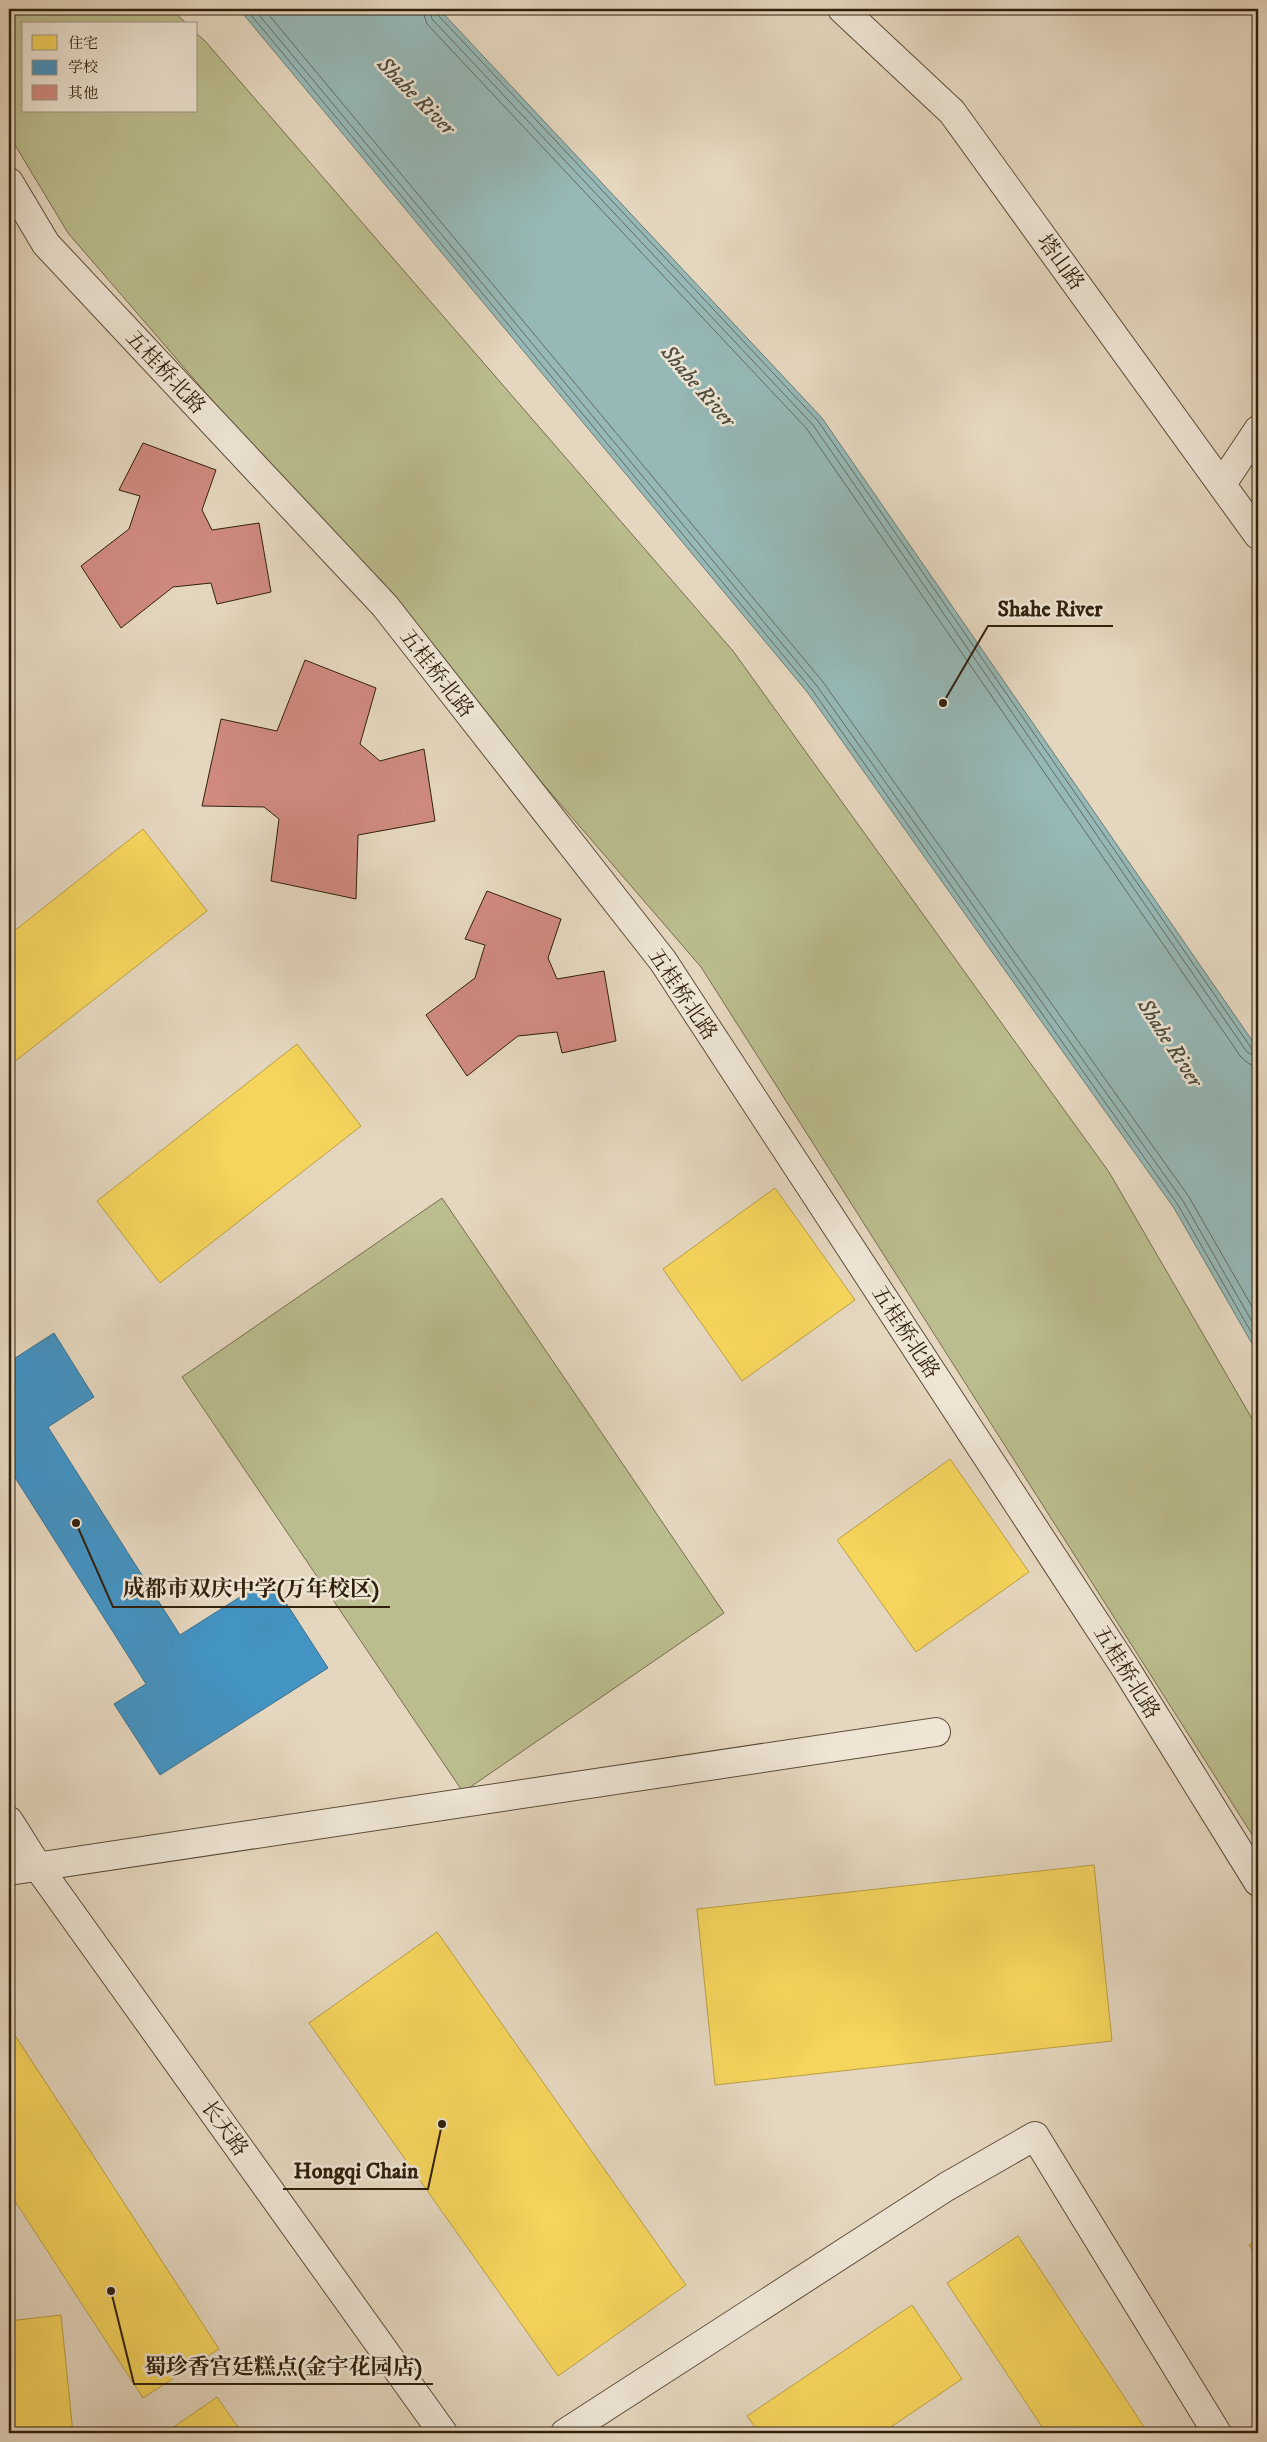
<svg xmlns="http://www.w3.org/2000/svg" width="1267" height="2442" font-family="'IM FELL DW Pica','Noto Serif SC',serif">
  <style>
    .green { fill: #bbbd8e; stroke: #766e4d }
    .water { fill: #96b8b6; stroke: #6d7b72 }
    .homes { fill: #f6d55c; stroke: #bb9f44 }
    .schools { fill: #4393c3; stroke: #3d708c }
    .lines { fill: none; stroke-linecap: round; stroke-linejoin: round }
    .shore { stroke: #636c61; stroke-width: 1 }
    .building { fill: #d08a80; stroke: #30200c }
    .street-casing { stroke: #5d4e39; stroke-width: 30 }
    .street { stroke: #eee5d5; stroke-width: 28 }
    .labels { text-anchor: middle; stroke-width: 5; stroke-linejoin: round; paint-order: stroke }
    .street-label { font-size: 21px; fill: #30200c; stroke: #eee5d5 }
    .water-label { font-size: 22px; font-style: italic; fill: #4f4e3f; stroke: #eee5d5 }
    .leader { fill: none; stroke: #30200c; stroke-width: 2 }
    .callout-dot { fill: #30200c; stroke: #eee5d5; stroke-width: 2 }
    .callout-label { font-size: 22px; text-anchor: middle; font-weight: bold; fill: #30200c; stroke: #eee5d5; stroke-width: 5; stroke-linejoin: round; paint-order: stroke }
  </style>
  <rect width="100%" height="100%" fill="#e5d7bf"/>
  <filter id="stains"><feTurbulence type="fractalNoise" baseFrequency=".004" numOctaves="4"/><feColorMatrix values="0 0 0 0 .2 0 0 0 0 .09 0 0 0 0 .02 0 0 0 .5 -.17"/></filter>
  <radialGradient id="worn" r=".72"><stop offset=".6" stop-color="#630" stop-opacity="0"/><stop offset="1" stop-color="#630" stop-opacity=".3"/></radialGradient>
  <path class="green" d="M9 9H171L187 24H24V111H196V33L205 41 733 651 1109 1172 1258 1429V1844L701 967 68 233 9 135Z
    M442 1198 724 1613 463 1792 182 1377Z"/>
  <path class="water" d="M239 9H439L822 418 1258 1049V1354L1174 1208 808 693Z"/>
  <path class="homes" d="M143 829 207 911 9 1066V935Z
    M297 1044 361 1126 160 1283 97 1201Z
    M775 1188 855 1300 742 1381 663 1269Z
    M950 1459 1029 1572 916 1652 837 1540Z
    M1094 1865 1112 2041 715 2085 697 1909Z
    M437 1932 686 2285 558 2376 309 2023Z
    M9 2026 219 2349 143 2398 9 2192Z
    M1018 2236 1148 2433H1046L947 2283Z
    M1258 2239V2260L1249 2245Z
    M912 2305 962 2379 882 2433H759L747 2416Z
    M61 2315 73 2433H9V2321Z
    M217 2397 242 2433H165Z"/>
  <path class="schools" d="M54 1333 94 1397 48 1427 180 1635 270 1578 328 1668 160 1775 114 1704 146 1684 9 1468V1362Z"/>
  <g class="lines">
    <path class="shore" d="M246 9 812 690 1178 1205 1258 1344
      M254 9 817 686 1183 1201 1258 1332
      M264 9 823 682 1189 1197 1258 1317
      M422 9 427 24 807 429 1241 1057 1249 1064 1258 1065
      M429 9 432 19 813 425 1247 1052 1258 1058
      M435 9 437 14 818 421 1252 1049 1258 1051"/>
  </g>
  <path class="building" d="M143 443 216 470 202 510 212 530 259 523 271 592 217 604 211 583 173 587 121 628 81 566 129 529 140 496 119 490Z
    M305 660 376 688 360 744 380 761 424 749 435 821 358 835 356 899 271 881 279 819 264 807 202 806 221 719 277 731Z
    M487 891 561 919 548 958 557 979 604 971 616 1041 562 1053 557 1032 518 1036 467 1076 426 1015 475 978 485 945 465 939Z"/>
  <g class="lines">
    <defs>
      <path id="street" d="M842 9 952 112 1258 535
        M9 182 46 244 385 606 663 961 1126 1669 1258 1882
        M1222 484 1258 430
        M9 1821 38 1867 443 2433
        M9 1871 936 1732
        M565 2433 946 2187 1035 2136 1217 2433"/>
    </defs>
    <use href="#street" class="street-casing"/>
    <use href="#street" class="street"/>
  </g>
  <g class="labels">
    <g class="street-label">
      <text transform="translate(1061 262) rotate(54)" y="7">塔山路</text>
      <text transform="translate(166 372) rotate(47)" y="7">五桂桥北路</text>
      <text transform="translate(437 673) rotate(52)" y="7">五桂桥北路</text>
      <text transform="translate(683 994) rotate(56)" y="7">五桂桥北路</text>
      <text transform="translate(906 1332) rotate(57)" y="7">五桂桥北路</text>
      <text transform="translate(1127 1672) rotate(58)" y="7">五桂桥北路</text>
      <text transform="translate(225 2128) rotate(54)" y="7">长天路</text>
    </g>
    <g class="water-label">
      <text transform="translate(417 95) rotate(45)" y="8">Shahe River</text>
      <text transform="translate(699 385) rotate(49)" y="8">Shahe River</text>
      <text transform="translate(1171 1042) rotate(57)" y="8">Shahe River</text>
    </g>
  </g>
  <path class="leader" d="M943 703L988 626H1113M76 1523L113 1607H390M442 2124L428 2189H283M111 2291L134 2384H433"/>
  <g class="callout-dot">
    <circle cx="943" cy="703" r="5"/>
    <circle cx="76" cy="1523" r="5"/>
    <circle cx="442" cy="2124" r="5"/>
    <circle cx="111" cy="2291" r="5"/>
  </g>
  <g class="callout-label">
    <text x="1050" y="616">Shahe River</text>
    <text x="251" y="1596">成都市双庆中学(万年校区)</text>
    <text x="356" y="2178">Hongqi Chain</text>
    <text x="283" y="2374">蜀珍香宫廷糕点(金宇花园店)</text>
  </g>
  <rect width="1267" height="2442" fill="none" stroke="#e5d7bf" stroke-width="30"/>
  <rect x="10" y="10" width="1247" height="2422" fill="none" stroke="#30200c" stroke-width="2.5"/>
  <rect x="15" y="15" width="1237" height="2412" fill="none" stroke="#30200c"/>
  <rect x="22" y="22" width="175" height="90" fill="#eee5d5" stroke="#a29685"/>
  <rect x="32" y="35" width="25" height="15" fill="#f6d55c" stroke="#a29685"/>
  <text x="68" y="48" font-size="15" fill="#30200c">住宅</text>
  <rect x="32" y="60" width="25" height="15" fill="#4393c3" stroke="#a29685"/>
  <text x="68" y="72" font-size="15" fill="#30200c">学校</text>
  <rect x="32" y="85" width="25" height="15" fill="#d08a80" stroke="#a29685"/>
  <text x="68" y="98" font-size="15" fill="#30200c">其他</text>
  <rect width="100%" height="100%" filter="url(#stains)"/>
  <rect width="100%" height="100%" fill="url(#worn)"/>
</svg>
